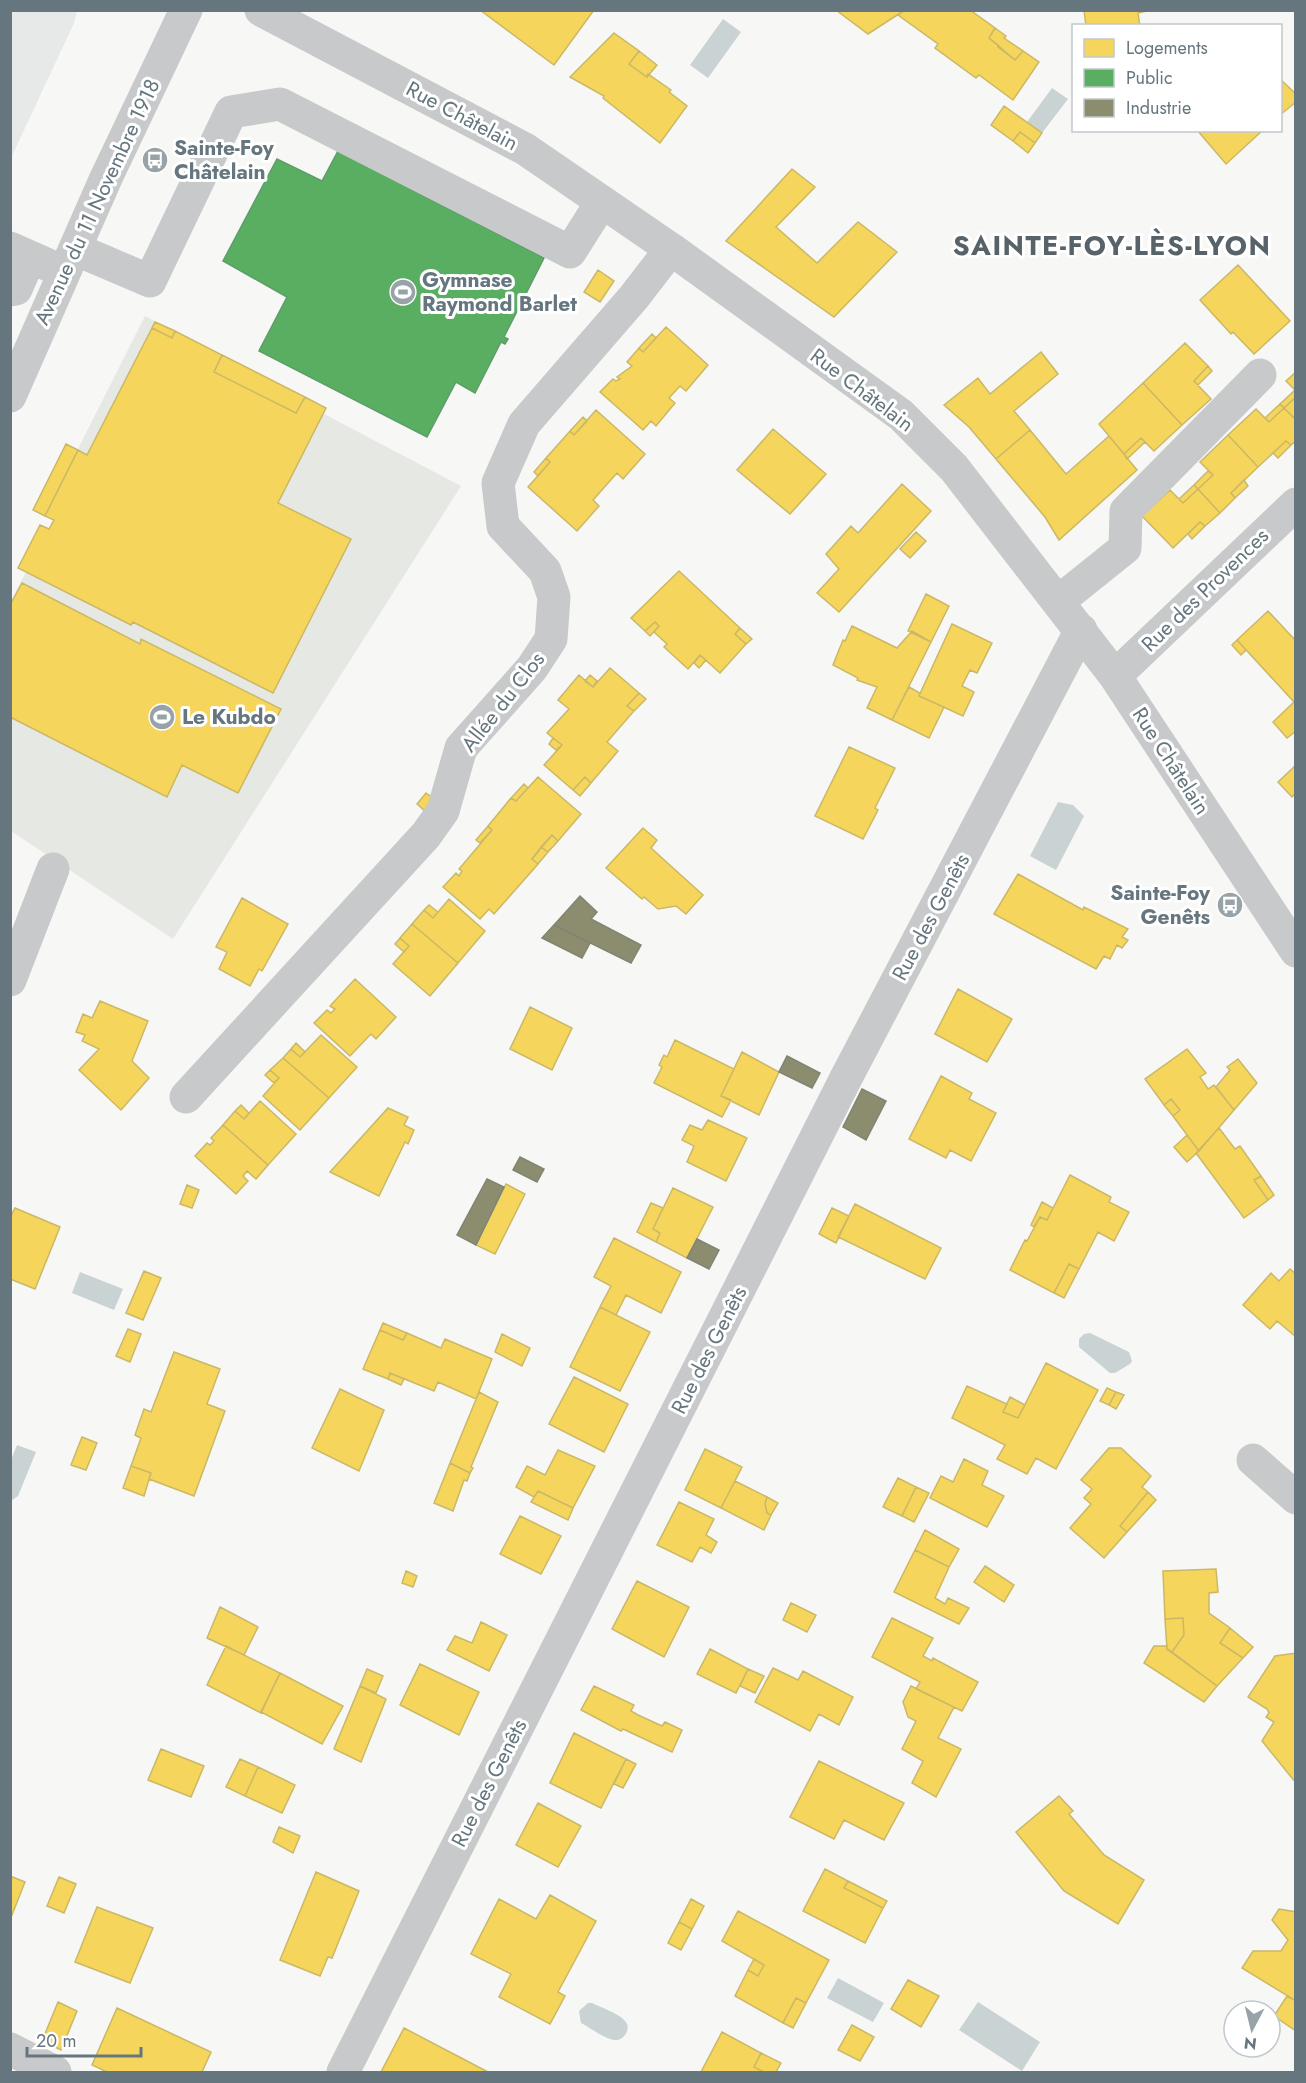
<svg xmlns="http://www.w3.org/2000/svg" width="1306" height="2083" font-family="Jost,sans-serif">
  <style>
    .built { fill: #e7e8e8 }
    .green { fill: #e6e8e4 }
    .water { fill: #cad3d4 }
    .homes { fill: #f6d55c; stroke: #cab866; stroke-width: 1.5 }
    .public { fill: #5aae61; stroke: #5d9d6a; stroke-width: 1.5 }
    .industry { fill: #8c8c6e; stroke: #808573; stroke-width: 1.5 }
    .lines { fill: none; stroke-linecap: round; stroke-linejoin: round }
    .minor { stroke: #c8c9ca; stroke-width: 33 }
    .labels { text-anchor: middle; stroke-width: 6; stroke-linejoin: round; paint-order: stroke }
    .street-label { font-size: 21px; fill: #65767e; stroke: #fff }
    .poi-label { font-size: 21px; font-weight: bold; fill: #65767e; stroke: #fff; text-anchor: start }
    .district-label { font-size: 27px; font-weight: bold; letter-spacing: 1.5px; fill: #576369; stroke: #fff }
  </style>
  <rect width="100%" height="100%" fill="#f7f7f6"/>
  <path class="built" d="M11 10 77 11 74 23 11 158Z"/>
  <path class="green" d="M145 316 326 408 324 414 461 486 173 939 11 831 10 603 26 572 18 568 49 529 53 520 33 510 66 444 78 449Z"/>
  <path class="water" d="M723 19 741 32 708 78 690 65Z
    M1052 88 1068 99 1042 133 1027 122Z
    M1058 802 1073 805 1084 816 1056 870 1030 856Z
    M80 1272 123 1289 114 1310 72 1293Z
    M1090 1333 1129 1352 1132 1361 1130 1364 1115 1373H1110L1079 1347V1339L1084 1334Z
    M17 1445 36 1452 18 1496 11 1501V1460Z
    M838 1978 884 2003 873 2022 827 1998Z
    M978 2002 1040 2042 1022 2071 959 2030Z
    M588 2003H592C600 2007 620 2014 625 2021 632 2028 624 2041 615 2040 604 2039 591 2028 581 2023L579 2011Z"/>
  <path class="homes" d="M480 10H594L554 65Z
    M836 10H905L868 34Z
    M905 10H970L995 28 989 38 999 46 998 47 1015 60 1023 51 1039 62 1013 100 979 75 976 78 935 48 938 44 898 15Z
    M1084 10H1151L1138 13 1140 26H1086Z
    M995 28 1006 36 1004 38 1023 51 1015 60 989 38Z
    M614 33 639 51 629 64 647 77 648 74 671 90 669 92 687 106 660 143 603 98 604 96 570 77Z
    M639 51 657 65 647 77 629 64Z
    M1280 79 1296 94V102L1280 115Z
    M1004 106 1042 133 1035 143 1020 132 1013 141 991 125Z
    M1197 130H1263L1226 164Z
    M1020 132 1035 143 1028 153 1013 141Z
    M792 169 815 187 776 227 817 263 858 222 897 252 834 317 726 241Z
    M1238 265 1290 321 1254 354 1233 332 1231 334 1200 300Z
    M598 270 614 281 600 302 584 292Z
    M155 322 175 331 172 338 152 328Z
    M666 327 708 365 686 391 680 386 669 398 675 403 656 426 651 421 643 430 600 392 613 379 616 381 620 379 617 377 632 366 627 362 639 348 643 352Z
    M152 328 172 338 175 331 222 355 214 372 296 413 305 397 326 408 278 503 351 539 273 693 133 622 131 625 18 568 40 525 49 529 54 520 45 516 78 450 87 455Z
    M652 334 656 338 643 352 639 348Z
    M1185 343 1208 366 1194 381 1211 399 1182 425 1143 383Z
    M1041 352 1058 374 1014 411 1030 430 996 459 969 427 944 405 978 378 990 394Z
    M222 355 305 397 296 413 214 372Z
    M1208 366 1212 371 1198 385 1194 381Z
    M1296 372V391L1286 381Z
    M1143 383 1182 425 1154 451 1141 438 1124 454 1099 424Z
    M1295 390 1296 397 1284 408 1280 404Z
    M1296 397V420L1284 408Z
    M1280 404 1284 408 1269 422 1265 418Z
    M1284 408 1296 420V441L1291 445 1286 441 1258 467 1228 435 1256 409 1269 422Z
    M596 410 645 454 623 479 617 473 593 500 599 506 577 531 528 487 550 462 546 458 570 431 574 435Z
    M583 417 587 421 574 435 570 431Z
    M773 429 826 474 790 514 737 470Z
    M1030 430 1066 474 1109 436 1137 470 1059 540 1045 517 996 459Z
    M1228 435 1258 467 1231 493 1235 498 1220 513 1198 489 1213 475 1200 462Z
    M1141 438 1145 442 1127 459 1124 454Z
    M1286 441 1291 445 1278 458 1273 453Z
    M66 444 78 450 45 516 33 510Z
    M546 458 550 462 538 476 534 472Z
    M1208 471 1213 475 1198 489 1194 485Z
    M1244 480 1248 486 1235 498 1231 493Z
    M902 484 931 511 839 612 817 593 839 569 826 554 851 526 858 533Z
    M1194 485 1198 489 1183 503 1179 499Z
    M1198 489 1220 513 1205 526 1200 522 1173 548 1142 516 1170 490 1183 503Z
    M1200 522 1205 526 1192 539 1188 534Z
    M916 532 926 541 910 558 900 549Z
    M679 571 740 628 735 634 746 644 720 673 700 655 688 669 664 647 667 644 654 632 659 626 655 622 645 631 631 618Z
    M22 583 140 644 141 639 281 709 238 793 182 765 167 797 10 717V605Z
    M926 594 949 606 931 642 908 631Z
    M1268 611 1296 641V731L1287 738 1273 722 1294 702 1237 640Z
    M655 622 659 626 650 636 645 631Z
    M952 624 992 643 977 673 970 670 962 686 974 692 963 716 919 696Z
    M852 626 897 648 912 631 931 642 892 720 867 708 877 687 857 680 858 678 833 665 843 640 845 641Z
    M740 628 752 639 746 644 735 634Z
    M1237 640 1246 650 1241 655 1232 645Z
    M700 655 706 660 699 668 694 663Z
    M610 668 639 693 627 706 634 711 607 742 618 751 591 783 585 777 573 790 544 765 562 745 547 733 569 709 558 700 579 675 593 687Z
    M590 675 597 681 593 687 585 681Z
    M909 687 920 693 919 696 944 707 929 738 892 720Z
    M639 693 646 699 634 711 627 706Z
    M553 738 562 745 556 750 549 744Z
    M849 747 895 768 875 808 878 810 863 839 815 816Z
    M1296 765V793L1292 797 1278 782Z
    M538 777 581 814 558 841 552 835 532 859 538 864 494 914 489 909 480 919 443 887 456 873 459 876 462 871 459 869 492 830 488 826 511 798 516 801Z
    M585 777 591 783 580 796 573 790Z
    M524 784 528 788 516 801 511 798Z
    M426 793 437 801 426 812 417 804Z
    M488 826 492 830 480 843 476 840Z
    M643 828 657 840 651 848 703 895 686 914 676 906 658 909 644 897 642 899 606 868Z
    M552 835 558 841 548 852 541 847Z
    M541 847 548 852 538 864 532 859Z
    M1018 874 1083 910 1084 907 1128 929 1122 937 1128 940 1122 948 1117 945 1110 959 1104 956 1096 969 994 914Z
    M242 898 288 924 262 971 259 969 250 986 219 969 227 952 216 947Z
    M449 899 485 931 458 963 412 924 424 910 433 918Z
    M429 905 438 912 433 918 424 910Z
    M412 924 458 963 430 996 393 964 409 946 400 938Z
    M400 938 409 946 404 952 395 944Z
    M355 979 396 1017 376 1039 371 1034 350 1056 314 1023 327 1010 331 1013 335 1009 330 1006Z
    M958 989 1012 1019 987 1062 935 1034Z
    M100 1001 148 1021 132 1061 149 1078 121 1110 79 1070 99 1049 82 1041 85 1035 76 1032 83 1014 92 1018Z
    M530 1007 572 1028 552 1070 510 1049Z
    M321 1035 357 1067 329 1098 283 1058 291 1049 300 1057Z
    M675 1040 734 1069 721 1096 731 1100 722 1117 654 1083 662 1067 659 1065 664 1055 667 1057Z
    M296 1043 305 1052 300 1057 291 1049Z
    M1187 1049 1206 1073 1200 1077 1208 1089 1214 1085 1234 1110 1199 1151 1173 1116 1180 1110 1171 1099 1164 1105 1145 1079Z
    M742 1052 779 1072 759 1115 721 1096Z
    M283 1058 329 1098 300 1130 263 1096 279 1078 270 1070Z
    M1238 1059 1257 1083 1234 1110 1216 1087 1230 1070 1227 1067Z
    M270 1070 279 1078 274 1083 265 1075Z
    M941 1076 972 1093 969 1099 996 1113 971 1161 950 1150 946 1158 909 1139Z
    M1171 1099 1180 1110 1173 1116 1164 1105Z
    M260 1101 296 1134 268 1165 223 1125 235 1111 244 1119Z
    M241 1105 249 1113 244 1119 235 1111Z
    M388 1108 408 1117 404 1125 414 1130 408 1144 405 1142 379 1196 330 1172Z
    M708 1120 747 1138 726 1181 687 1162 694 1146 682 1140 690 1125 702 1130Z
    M223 1125 268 1165 256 1179 247 1171 243 1176 248 1181 236 1194 195 1156 207 1143 210 1145 214 1141 211 1138Z
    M1219 1128 1235 1149 1240 1146 1261 1176 1254 1180 1268 1200 1244 1218 1196 1153Z
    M1187 1135 1199 1151 1187 1162 1174 1147Z
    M1070 1175 1111 1197 1109 1202 1129 1212 1114 1241 1098 1232 1079 1269 1069 1264 1054 1293 1010 1270 1025 1240 1027 1241 1040 1217 1047 1220Z
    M1261 1176 1274 1195 1268 1200 1254 1180Z
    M506 1184 525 1194 495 1254 476 1245Z
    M187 1185 199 1190 192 1208 180 1204Z
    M673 1188 713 1207 687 1258 656 1242 660 1233 653 1229Z
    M1042 1202 1053 1208 1047 1220 1040 1217 1034 1227 1031 1225Z
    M651 1203 663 1208 653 1229 660 1233 656 1242 637 1232Z
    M855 1204 941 1248 925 1279 838 1237Z
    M15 1208 60 1227 35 1289 10 1279V1218Z
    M832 1208 849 1216 836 1243 819 1234Z
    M614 1238 681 1272 661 1313 626 1295 616 1315 600 1307 611 1286 594 1277Z
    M1069 1264 1079 1269 1064 1298 1054 1293Z
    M1290 1269 1296 1274V1337L1277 1321 1270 1329 1243 1305 1271 1273 1279 1281Z
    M144 1271 161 1278 143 1320 126 1313Z
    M600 1307 650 1332 620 1391 570 1367Z
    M383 1323 407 1333 403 1340 380 1330Z
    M128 1329 141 1334 130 1362 116 1356Z
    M380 1330 403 1340 407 1333 441 1348 445 1339 492 1359 476 1399 438 1382 434 1391 390 1373 388 1379 363 1369Z
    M502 1334 530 1348 522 1366 495 1352Z
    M174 1352 220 1369 207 1404 225 1411 194 1496 149 1479 151 1473 131 1466 141 1438 135 1435 144 1409 151 1412Z
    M1046 1363 1098 1390 1056 1469 1036 1458 1027 1474 997 1459 1005 1445 952 1418 967 1386 1007 1404 1003 1412 1018 1418Z
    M390 1373 404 1379 401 1385 388 1379Z
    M574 1377 628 1404 604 1452 549 1424Z
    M1107 1388 1116 1392 1109 1405 1100 1401Z
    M340 1389 384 1410 359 1471 312 1448Z
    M479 1392 498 1402 471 1467 473 1468 470 1473 450 1463Z
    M1116 1392 1124 1395 1116 1409 1109 1405Z
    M1010 1397 1025 1405 1018 1418 1003 1412Z
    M82 1437 97 1443 86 1470 71 1465Z
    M1109 1448H1121L1151 1476 1142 1487 1148 1492 1120 1526 1127 1532 1104 1558 1070 1528 1091 1504 1084 1498 1092 1489 1081 1480Z
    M705 1449 742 1467 721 1508 685 1490Z
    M558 1450 595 1466 573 1508 538 1491 534 1497 516 1487 527 1466 545 1475Z
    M964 1459 988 1471 982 1485 1004 1496 987 1527 930 1498 941 1476 953 1482Z
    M450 1463 470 1473 467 1481 464 1480 453 1511 434 1503Z
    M131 1466 151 1473 144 1496 123 1488Z
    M898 1478 916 1487 902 1516 883 1507Z
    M735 1481 767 1497 765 1504 767 1513 771 1515 764 1530 721 1508Z
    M916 1487 929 1493 914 1522 902 1516Z
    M538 1491 573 1508 568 1520 531 1502Z
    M1148 1492 1156 1500 1127 1532 1120 1526Z
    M767 1497 778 1503 771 1515 767 1513 765 1504Z
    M679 1502 714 1519 706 1535 717 1542 711 1553 700 1547 692 1562 657 1545Z
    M520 1516 561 1536 541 1574 500 1554Z
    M925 1530 959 1549 949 1567 915 1550Z
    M915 1550 949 1567 935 1598 945 1604 948 1598 969 1608 959 1624 894 1592Z
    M985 1566 1014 1585 1004 1602 974 1582Z
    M1216 1569 1218 1592 1209 1593V1613L1230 1628 1220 1643 1243 1658 1217 1686 1172 1652 1184 1635 1183 1618 1165 1619 1163 1571Z
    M406 1571 417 1576 413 1587 402 1583Z
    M637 1581 689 1607 664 1657 612 1629Z
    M791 1603 816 1615 807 1632 783 1620Z
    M220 1607 258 1627 244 1655 207 1638Z
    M892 1618 933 1638 923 1656 932 1661 933 1658 978 1682 962 1711 916 1689 920 1682 872 1657Z
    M1183 1618 1184 1635 1172 1652 1167 1649 1165 1619Z
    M481 1622 507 1635 489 1671 447 1650 455 1636 472 1643Z
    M1230 1628 1253 1647 1243 1658 1220 1643Z
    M226 1646 280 1673 261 1713 207 1685Z
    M1154 1646H1167V1649L1217 1686 1204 1702 1144 1663Z
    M710 1649 748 1669 736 1693 697 1674Z
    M1296 1653V1783L1262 1741 1274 1722 1266 1717 1269 1713 1267 1709 1248 1697 1275 1656Z
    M420 1664 479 1692 459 1735 400 1705Z
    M773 1668 798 1680 803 1671 853 1697 839 1725 819 1714 810 1731 755 1702Z
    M367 1669 383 1676 376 1693 360 1686Z
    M748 1669 764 1676 755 1693 740 1686Z
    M280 1673 343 1706 322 1744 261 1712Z
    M360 1686 386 1699 361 1762 334 1749Z
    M594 1686 634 1705 631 1711 638 1715 662 1726 665 1722 682 1730 672 1752 623 1729 621 1731 581 1710Z
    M911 1686 954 1707 938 1738 961 1749 936 1797 912 1783 923 1761 902 1749 916 1721 908 1717 903 1702Z
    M574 1733 626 1759 601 1808 550 1783Z
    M161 1749 204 1766 191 1797 148 1780Z
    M240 1759 258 1767 245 1796 226 1787Z
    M626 1759 636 1764 623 1788 614 1784Z
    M819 1761 904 1803 884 1840 844 1820 834 1839 790 1817Z
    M258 1767 295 1785 282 1813 245 1796Z
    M1059 1796 1073 1811 1069 1814 1104 1855 1144 1880 1118 1924 1064 1891 1016 1832Z
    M538 1803 581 1826 558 1867 516 1845Z
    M279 1827 300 1836 293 1853 273 1842Z
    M825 1869 848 1881 844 1888 883 1908 865 1943 803 1911Z
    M316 1872 359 1891 332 1958 328 1957 320 1976 280 1960Z
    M10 1876 25 1882 10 1920Z
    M59 1877 76 1884 64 1913 47 1906Z
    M848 1881 887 1901 883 1908 844 1888Z
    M550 1895 596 1921 558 1992 565 1996 550 2024 499 1997 511 1974 471 1954 499 1899 536 1919Z
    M691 1899 704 1906 692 1929 679 1922Z
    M97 1907 153 1928 130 1983 75 1962Z
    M1279 1909 1296 1912V2001L1242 1968 1253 1951H1281L1288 1940 1272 1920Z
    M738 1911 829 1960 806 2003 796 1998 783 2023 735 1996 748 1970 758 1976 764 1965 722 1941Z
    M679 1922 692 1929 681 1950 668 1943Z
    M754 1959 764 1965 758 1976 748 1970Z
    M908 1980 939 1996 921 2027 891 2009Z
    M1287 1996 1296 2001V2031L1274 2016Z
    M796 1998 806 2003 793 2028 783 2023Z
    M58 2002 77 2011 61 2050 42 2041Z
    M117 2008 211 2052 202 2072H107L92 2065Z
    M852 2025 874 2037 860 2061 838 2050Z
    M404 2028 488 2072H381Z
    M722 2032 761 2053 754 2067 764 2072H701Z
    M761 2053 781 2063 776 2072H764L754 2067Z"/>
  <path class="public" d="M338 151 544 258 504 337 508 339 505 344 501 342 475 393 456 382 427 437 259 351 287 297 223 261 277 159 322 181Z"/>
  <path class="industry" d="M580 896 597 912 591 919 641 945 631 963 554 925Z
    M554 925 590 943 582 958 542 938Z
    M787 1056 820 1073 812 1088 779 1072Z
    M862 1089 886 1101 866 1140 843 1127Z
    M520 1157 544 1169 537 1182 513 1170Z
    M487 1179 504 1187 476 1245 457 1235Z
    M697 1239 719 1250 709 1269 687 1258Z"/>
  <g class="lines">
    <path class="minor" d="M261 10 525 149 671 249 901 415 954 468 1115 676 1296 951
      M10 248 64 272
      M75 249 150 281 231 112 280 104 570 252 601 203
      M10 290 16 289 30 257
      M10 396 106 178 186 10
      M1059 601 1125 548 1126 511 1260 375
      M1115 676 1296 504
      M10 980 53 869
      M186 1097 426 835 443 811 461 748 532 668 551 639 554 597 545 571 503 526 498 483 524 424 634 297 671 249
      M1253 1460 1296 1498
      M10 2049 55 2072
      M343 2072 846 1078 1081 630"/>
  </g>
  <defs>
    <symbol id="bus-disc" viewBox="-11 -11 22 22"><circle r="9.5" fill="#98a3a8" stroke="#fff"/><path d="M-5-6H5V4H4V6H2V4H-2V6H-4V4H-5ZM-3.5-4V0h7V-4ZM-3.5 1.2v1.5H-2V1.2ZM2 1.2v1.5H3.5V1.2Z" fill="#fff"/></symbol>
    <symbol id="stadium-disc" viewBox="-11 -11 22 22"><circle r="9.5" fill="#98a3a8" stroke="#fff"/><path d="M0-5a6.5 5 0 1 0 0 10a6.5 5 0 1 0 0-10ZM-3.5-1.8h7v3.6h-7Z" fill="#fff"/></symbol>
  </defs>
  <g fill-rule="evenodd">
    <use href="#bus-disc" x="140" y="145" width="30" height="30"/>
    <use href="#stadium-disc" x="388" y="277" width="30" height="30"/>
    <use href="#stadium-disc" x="147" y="702" width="30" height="30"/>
    <use href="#bus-disc" x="1215" y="890" width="30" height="30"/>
  </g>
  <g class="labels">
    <g class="street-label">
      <text transform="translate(462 116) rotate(28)" y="7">Rue Châtelain</text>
      <text transform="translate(97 202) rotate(-65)" y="7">Avenue du 11 Novembre 1918</text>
      <text transform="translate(862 390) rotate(37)" y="7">Rue Châtelain</text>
      <text transform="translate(1205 590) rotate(-44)" y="7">Rue des Provences</text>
      <text transform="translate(503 702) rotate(-52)" y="7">Allée du Clos</text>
      <text transform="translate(1171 761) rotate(57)" y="7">Rue Châtelain</text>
      <text transform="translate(931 917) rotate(-62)" y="7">Rue des Genêts</text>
      <text transform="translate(709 1350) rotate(-63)" y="7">Rue des Genêts</text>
      <text transform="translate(489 1783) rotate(-63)" y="7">Rue des Genêts</text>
    </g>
    <g class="poi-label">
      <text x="174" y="155">Sainte-Foy<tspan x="174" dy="24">Châtelain</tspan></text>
      <text x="422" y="287">Gymnase<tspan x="422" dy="24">Raymond Barlet</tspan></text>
      <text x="182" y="724">Le Kubdo</text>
      <text x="1210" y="900" text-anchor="end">Sainte-Foy<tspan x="1210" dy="24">Genêts</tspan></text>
    </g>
    <g class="district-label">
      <text x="1112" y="255">SAINTE-FOY-LÈS-LYON</text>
    </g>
  </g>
  <rect width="1306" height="2083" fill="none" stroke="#65767e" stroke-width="24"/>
  <rect x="1072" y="24" width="210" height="108" fill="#ffffff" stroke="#c1c8cb" stroke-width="1.5"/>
  <rect x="1084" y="39" width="30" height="18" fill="#f6d55c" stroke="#c1c8cb" stroke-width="1.5"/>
  <text x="1126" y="54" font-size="18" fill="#65767e">Logements</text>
  <rect x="1084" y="69" width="30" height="18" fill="#5aae61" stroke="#c1c8cb" stroke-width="1.5"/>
  <text x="1126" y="84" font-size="18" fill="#65767e">Public</text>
  <rect x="1084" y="99" width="30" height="18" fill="#8c8c6e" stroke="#c1c8cb" stroke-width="1.5"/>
  <text x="1126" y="114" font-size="18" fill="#65767e">Industrie</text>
  <g transform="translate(1252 2029) rotate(187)"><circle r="28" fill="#ffffff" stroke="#c1c8cb" stroke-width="1.5"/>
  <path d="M0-4.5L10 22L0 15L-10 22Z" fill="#98a3a8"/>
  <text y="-9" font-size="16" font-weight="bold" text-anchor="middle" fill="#65767e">N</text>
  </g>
  <path d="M27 2047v9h114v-9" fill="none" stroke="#65767e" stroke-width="3"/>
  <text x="36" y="2047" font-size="18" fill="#65767e" stroke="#ffffff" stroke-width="4.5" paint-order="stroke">20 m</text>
</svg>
